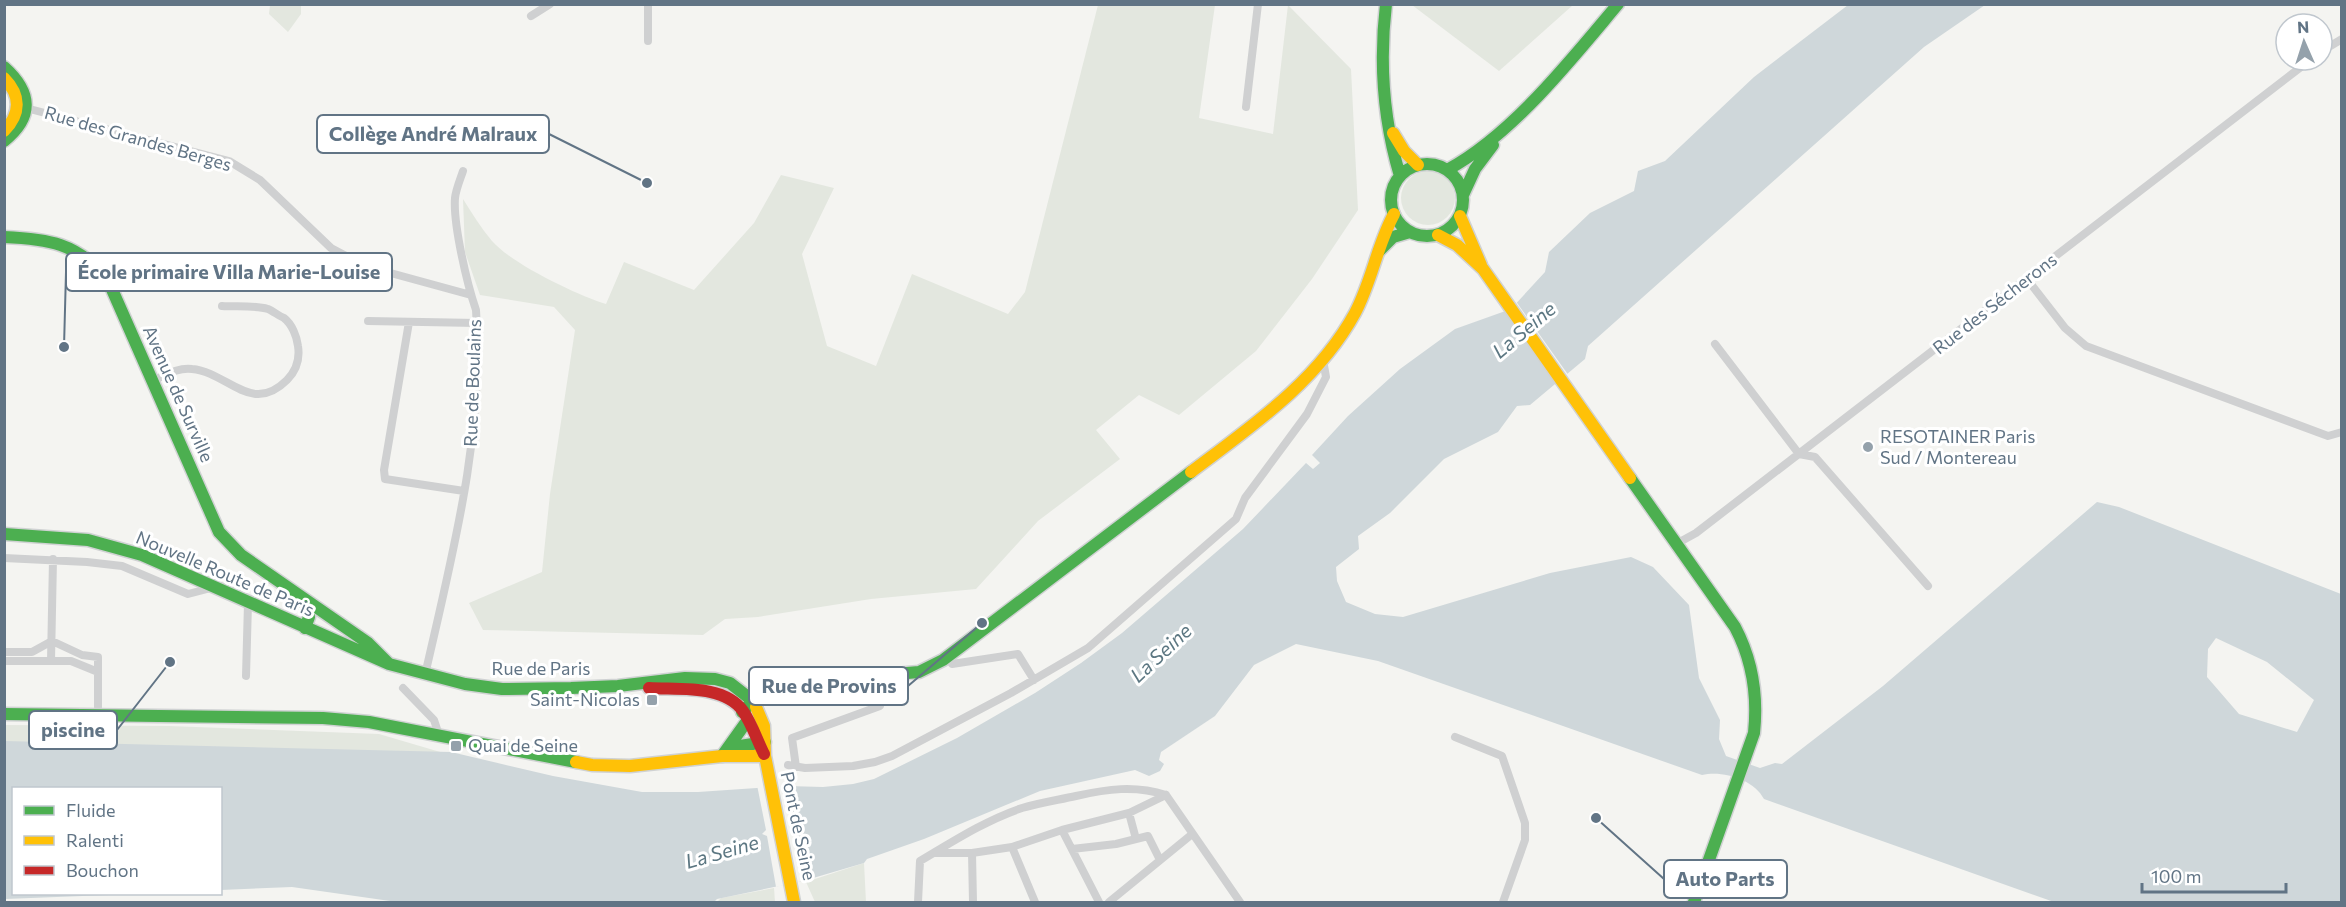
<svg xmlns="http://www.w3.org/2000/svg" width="2346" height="907" font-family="Commissioner,sans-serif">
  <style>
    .green { fill: #e3e7df }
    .water { fill: #cfd7da; fill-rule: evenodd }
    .pier { fill: #f4f4f1 }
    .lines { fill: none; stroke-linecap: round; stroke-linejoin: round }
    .fast-casing { stroke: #d0d2d3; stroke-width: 15 }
    .slow-casing { stroke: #d0d2d3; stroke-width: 15 }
    .jam-casing { stroke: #d0d2d3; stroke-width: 15 }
    .street { stroke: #cfd0d1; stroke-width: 8 }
    .fast { stroke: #4caf50; stroke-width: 12 }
    .slow { stroke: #ffc107; stroke-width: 12 }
    .jam { stroke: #c62828; stroke-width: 12 }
    .poi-dot { fill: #94a1ab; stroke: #fff; stroke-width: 2 }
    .labels { text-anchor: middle; stroke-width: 6; stroke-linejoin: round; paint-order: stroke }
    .street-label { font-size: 18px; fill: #617485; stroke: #fff }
    .poi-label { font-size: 18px; fill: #617485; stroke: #fff; text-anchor: start }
    .water-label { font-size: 20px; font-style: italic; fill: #5c7782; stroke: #fff }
    .leader { fill: none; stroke: #617485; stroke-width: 2 }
    .callout-dot { fill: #617485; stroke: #fff; stroke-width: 2 }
    .callout { fill: #fff; stroke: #617485; stroke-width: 2 }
    .callout-label { font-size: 20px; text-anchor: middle; font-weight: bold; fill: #617485 }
  </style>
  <rect width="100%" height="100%" fill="#f4f4f1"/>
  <path class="green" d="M270 5H301V14L288 32 269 14Z
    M1098 5H1215L1199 118 1273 134 1288 5 1351 69 1358 210 1312 279 1256 351 1179 415 1139 395 1096 430 1120 459 1038 521 976 589 871 599 758 617 725 619 703 635 483 630 469 603 542 572 550 494 575 330 554 307 480 295 465 252 463 199C472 213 481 228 492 241 512 264 577 295 606 304L624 262 694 290 754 223 781 175 834 188 802 254 827 346 876 366 912 274 1008 314 1025 292Z
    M1412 5H1573L1499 71Z
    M1401 198a27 27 0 1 1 54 0a27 27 0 1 1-54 0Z
    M4 725 169 726 379 734 447 754 5 747Z
    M864 863 866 902H815L806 882Z
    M774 888 775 902H717L721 898Z"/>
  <path class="water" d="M1848 5H1985L1924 47 1588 346 1585 359 1530 405 1517 406 1498 432 1444 459 1390 513 1358 536 1359 549 1336 567 1337 581 1346 602 1375 614 1403 617 1550 573 1631 557 1653 567 1689 605 1699 678 1720 720 1719 739 1726 756 1760 768 1775 763 1782 764 1883 686 2097 502 2119 507 2341 594V902H2054L1764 799C1754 779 1722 770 1702 775L1378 661 1296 644 1254 665 1215 716 1161 752 1159 760 1164 764 1160 771 1149 776 1135 770 1040 791 924 839 867 859 864 863 803 881 717 899 714 902H397L292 887 221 890 220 788H14V894H134L5 899 4 741 451 752 553 776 642 792H698L787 786 823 787 853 784 874 779 957 738 1035 693 1081 663 1122 633 1243 529 1306 463 1313 469 1320 463 1312 455 1348 416 1400 369 1455 329 1511 309 1545 272 1549 252 1590 213 1634 191 1638 171 1665 161 1754 77ZM2216 638 2267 662 2314 700 2297 732 2239 714 2207 677 2208 649Z"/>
  <path class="pier" d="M1515 300 1569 376 1557 386 1503 309 1509 306Z
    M784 783 791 825 797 827 793 831 803 881 776 887 767 836 762 834 766 830 757 785Z"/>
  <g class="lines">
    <defs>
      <path id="fast" d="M1386 4C1379 63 1383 119 1400 176
        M4 67C32 92 34 117 4 141
        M1391 200a36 36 0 1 1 72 0a36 36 0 1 1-72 0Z
        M1447 170C1512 135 1570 61 1618 4
        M1463 195 1475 169 1493 145
        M4 237C49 239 76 243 107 278L219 532 241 555 368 643 388 663
        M1379 251 1393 237 1410 232
        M1630 478 1735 627C1753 661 1758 695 1754 733L1694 902
        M4 534 88 540 142 555 389 664 465 684 502 689 571 688 618 686 685 678 715 679 730 683 753 701 756 707
        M303 600 309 617 305 628
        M742 712 769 685 919 672 943 660 1191 472
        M4 714 323 718 369 722 576 762
        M728 748 765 742
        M722 756 747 721"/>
      <path id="slow" d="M4 78C21 95 21 114 4 131
        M1393 133 1404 151 1418 165
        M1460 216 1481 265
        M1438 235 1457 245 1483 269 1630 478
        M1191 472C1252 426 1318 381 1355 313 1372 281 1377 245 1394 214
        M756 707 764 726 765 756 794 902
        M576 762 592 765 630 766 722 756H765"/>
      <path id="jam" d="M649 688C678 690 724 684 743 711 752 724 757 740 764 754"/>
    </defs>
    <use href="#fast" class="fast-casing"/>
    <use href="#slow" class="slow-casing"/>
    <use href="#jam" class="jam-casing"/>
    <path class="street" d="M531 16 550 4
      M648 41V4
      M2322 51 2342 39
      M22 107 229 161 260 180 331 248 365 266 471 295
      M1246 107 1258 4
      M2027 279 2065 328 2086 346 2328 436 2342 432
      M368 321 477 323
      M409 322 384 470 385 479 464 491
      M1715 344 1799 454 1815 457 1928 586
      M152 381C164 376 178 367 192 369 228 372 251 416 287 380 296 371 300 359 298 346 297 337 292 324 284 318 279 316 273 311 268 309 254 305 236 307 222 306
      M1676 544 1696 533 2310 60
      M4 558 87 562 122 566 188 594 211 588
      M4 652H32L52 641
      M947 657 952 664 1018 654 1034 680
      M4 661H71L98 672V657L82 655 52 641
      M51 661 53 559
      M425 675C452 556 485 433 476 310 467 284 453 224 455 198 456 189 460 180 463 171
      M246 676 248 603
      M403 688 434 720 439 735
      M98 707V672
      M1455 737 1502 756 1525 823V840L1503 902
      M788 765 805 768 853 766 875 762 892 756 1011 693 1088 648 1236 519 1245 498 1307 414 1326 377 1323 360
      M796 767 792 738 880 706 877 677
      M1166 795 1240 902
      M1129 813 1136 839
      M1062 830 1099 902
      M1012 847 1035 902
      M1072 849 1116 844 1148 836 1160 860
      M935 853H972L1012 847 1062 830 1129 813 1166 795
      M972 853 973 902
      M918 902 920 861C952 842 986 820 1022 808 1039 803 1058 800 1076 796 1107 789 1135 785 1166 795
      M1109 902 1191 835"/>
    <use href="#fast" class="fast"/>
    <use href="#slow" class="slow"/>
    <use href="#jam" class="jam"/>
  </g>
  <g class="poi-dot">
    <circle cx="1868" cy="447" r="6"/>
    <rect x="646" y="694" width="12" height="12" rx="3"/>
    <rect x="450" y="740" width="12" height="12" rx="3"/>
  </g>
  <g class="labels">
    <g class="street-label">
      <text transform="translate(138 139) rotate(16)" y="6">Rue des Grandes Berges</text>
      <text transform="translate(1995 304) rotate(-38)" y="6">Rue des Sécherons</text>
      <text transform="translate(473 383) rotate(-88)" y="6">Rue de Boulains</text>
      <text transform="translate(178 394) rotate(66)" y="6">Avenue de Surville</text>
      <text transform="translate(225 574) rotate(23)" y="6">Nouvelle Route de Paris</text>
      <text x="541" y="675">Rue de Paris</text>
      <text transform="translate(798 826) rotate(78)" y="6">Pont de Seine</text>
    </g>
    <g class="poi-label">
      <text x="1880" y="443">RESOTAINER Paris<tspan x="1880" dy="21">Sud / Montereau</tspan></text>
      <text x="640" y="706" text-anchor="end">Saint-Nicolas</text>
      <text x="468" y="752">Quai de Seine</text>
    </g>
    <g class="water-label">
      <text transform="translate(1524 330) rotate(-40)" y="7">La Seine</text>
      <text transform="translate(1161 653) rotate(-43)" y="7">La Seine</text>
      <text transform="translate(722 852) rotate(-16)" y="7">La Seine</text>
    </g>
  </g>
  <path class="leader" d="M647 183L549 134M64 347L66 272M982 623L908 686M170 662L117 730M1596 818L1664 879"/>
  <g class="callout-dot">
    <circle cx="647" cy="183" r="6"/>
    <circle cx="64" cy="347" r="6"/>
    <circle cx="982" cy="623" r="6"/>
    <circle cx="170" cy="662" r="6"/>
    <circle cx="1596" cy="818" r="6"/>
  </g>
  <g class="callout">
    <rect x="317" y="115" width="232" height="38" rx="6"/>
    <rect x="66" y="253" width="326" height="38" rx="6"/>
    <rect x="749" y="667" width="159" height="38" rx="6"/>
    <rect x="29" y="711" width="88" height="38" rx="6"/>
    <rect x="1664" y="860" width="123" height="38" rx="6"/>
  </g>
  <g class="callout-label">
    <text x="433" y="141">Collège André Malraux</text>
    <text x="229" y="279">École primaire Villa Marie-Louise</text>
    <text x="829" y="693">Rue de Provins</text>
    <text x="73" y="737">piscine</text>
    <text x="1725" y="886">Auto Parts</text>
  </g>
  <rect width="2346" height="907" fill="none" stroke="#617485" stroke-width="12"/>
  <rect x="12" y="787" width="210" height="108" fill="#ffffff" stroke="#c0c7ce" stroke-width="1.5"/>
  <rect x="24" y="806" width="30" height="9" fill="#4caf50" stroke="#c0c7ce" stroke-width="1.5"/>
  <text x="66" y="817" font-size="18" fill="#617485">Fluide</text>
  <rect x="24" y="836" width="30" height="9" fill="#ffc107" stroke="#c0c7ce" stroke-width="1.5"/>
  <text x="66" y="847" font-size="18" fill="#617485">Ralenti</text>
  <rect x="24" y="866" width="30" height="9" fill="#c62828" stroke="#c0c7ce" stroke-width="1.5"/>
  <text x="66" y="877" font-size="18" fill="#617485">Bouchon</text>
  <g transform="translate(2304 42) rotate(357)"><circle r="28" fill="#ffffff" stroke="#c0c7ce" stroke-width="1.5"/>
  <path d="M0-4.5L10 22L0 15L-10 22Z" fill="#94a1ab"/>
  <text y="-9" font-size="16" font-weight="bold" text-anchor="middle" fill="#617485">N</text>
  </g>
  <path d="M2142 883v9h144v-9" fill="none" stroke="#617485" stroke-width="3"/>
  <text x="2151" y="883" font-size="18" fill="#617485" stroke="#ffffff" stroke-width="4.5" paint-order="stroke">100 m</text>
</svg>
